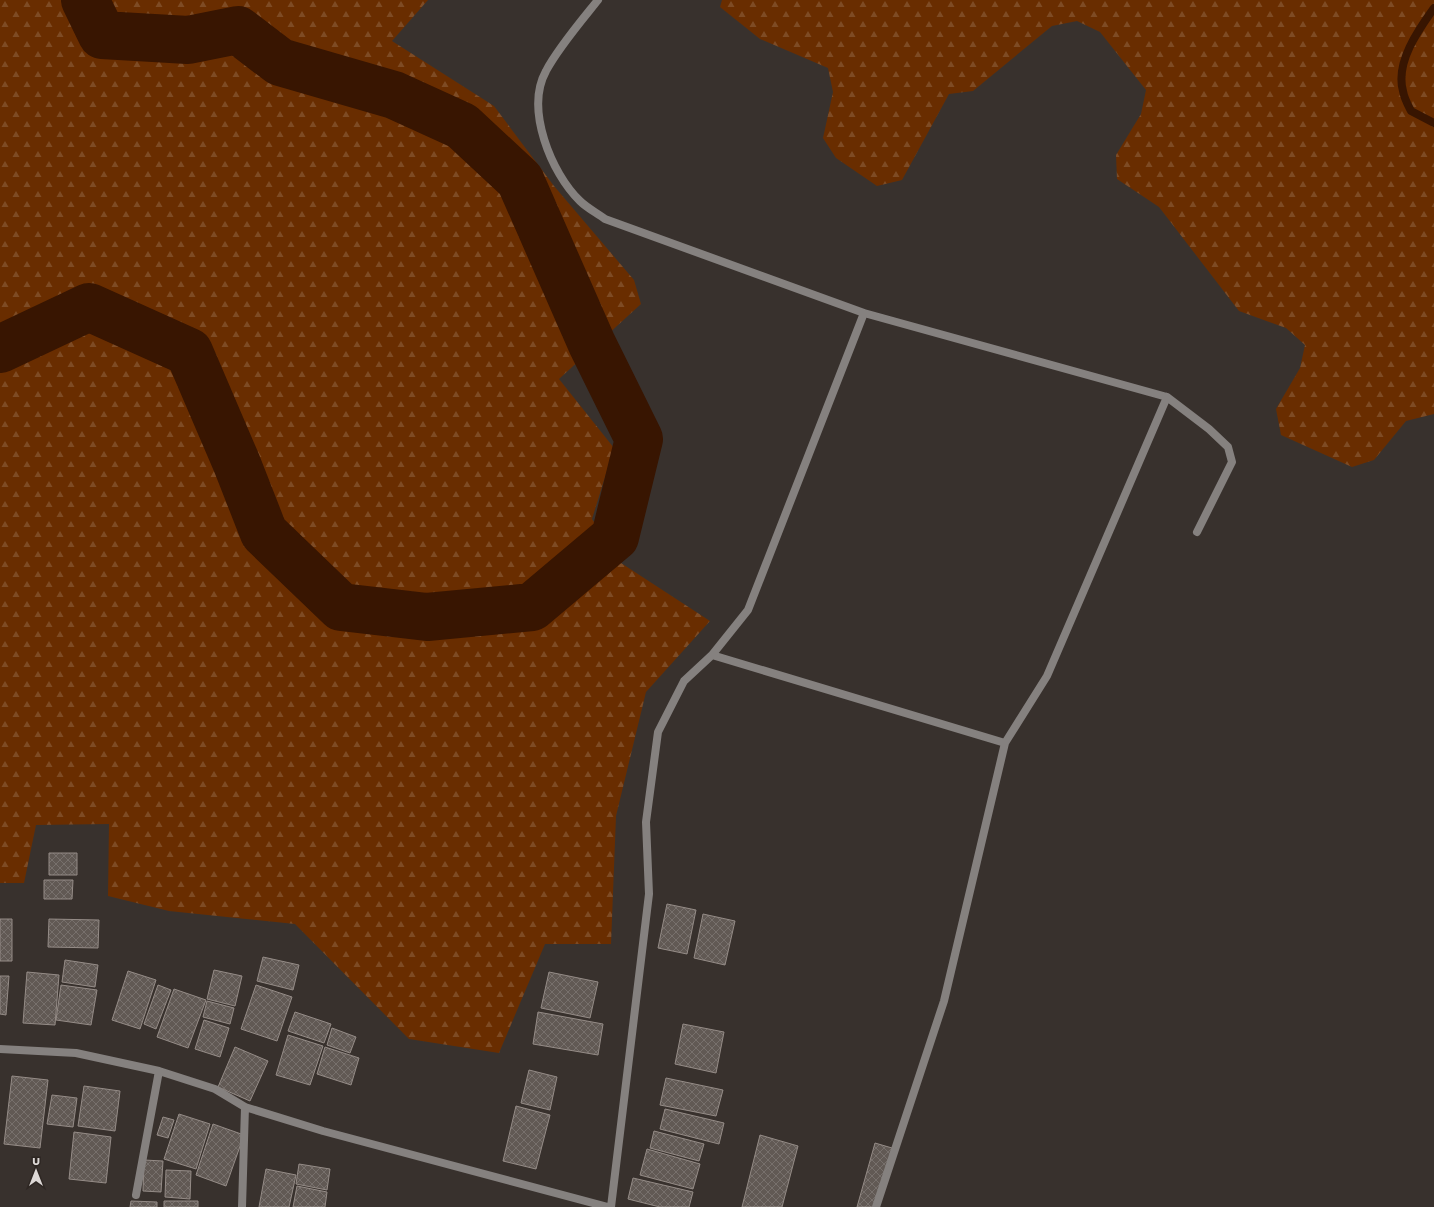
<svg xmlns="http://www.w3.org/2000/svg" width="1434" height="1207" font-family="Poppins,sans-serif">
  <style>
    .forest { fill: url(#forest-firs) }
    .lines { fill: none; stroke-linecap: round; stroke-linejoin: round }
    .stream { stroke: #381501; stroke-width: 8 }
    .river { stroke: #381501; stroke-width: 48 }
    .building { fill: url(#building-cross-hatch); stroke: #958c87 }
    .minor { stroke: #85817f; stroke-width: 8 }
  </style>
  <defs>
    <pattern id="forest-firs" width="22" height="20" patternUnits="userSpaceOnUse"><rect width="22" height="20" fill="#692d00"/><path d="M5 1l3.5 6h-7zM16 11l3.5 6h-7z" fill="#7e4b24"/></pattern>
    <pattern id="building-cross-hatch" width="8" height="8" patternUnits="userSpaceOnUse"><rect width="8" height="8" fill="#615954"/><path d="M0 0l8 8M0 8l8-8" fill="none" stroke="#77706c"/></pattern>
  </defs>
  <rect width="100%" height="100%" fill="#38312d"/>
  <path class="forest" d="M0 0H428L392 41 494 106 554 186 634 280 641 304 559 379 614 448 592 519 621 563 710 621 646 692 616 816 611 944H545L499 1053 409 1039 295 924 169 911 108 896 109 824 36 825 24 883H0Z
    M722 0H1434V414L1406 421 1374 460 1352 467 1281 435 1276 409 1300 368 1305 345 1286 328 1239 311 1159 207 1117 179 1116 155 1141 114 1146 90 1100 32 1077 21 1052 26 973 91 949 94 902 180 877 186 836 158 823 138 833 92 828 68 760 39 720 7Z"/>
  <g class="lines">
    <path class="stream" d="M1434 8C1419 29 1395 62 1403 91 1404 98 1408 105 1411 111L1434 123"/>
    <path class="river" d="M0 349 89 307 189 352 237 464 264 533 341 607 427 617 532 607 615 537 639 439 592 344 520 180 462 126 394 95 280 62 238 30 188 40 102 35 85 0"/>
  </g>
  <path class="building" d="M49 853H77V875H49Z
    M44 880H73L72 899H44Z
    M667 904 696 910 687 954 658 948Z
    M703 914 735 921 725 965 694 958Z
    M0 919H12V961H0Z
    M49 919 99 920 98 948 48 947Z
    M263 957 299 965 293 990 257 981Z
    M65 960 98 965 95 987 62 982Z
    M214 970 242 976 235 1006 207 999Z
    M128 971 156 980 140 1029 112 1020Z
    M27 972 59 975 55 1025 23 1023Z
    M549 972 598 982 590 1018 541 1008Z
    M0 976H9L6 1015 0 1014Z
    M61 985 97 990 91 1025 56 1020Z
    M158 985 171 990 156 1029 144 1024Z
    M256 985 292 997 277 1041 241 1029Z
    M174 989 206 1000 188 1048 157 1037Z
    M207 1001 234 1008 230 1024 203 1017Z
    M295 1012 331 1024 324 1043 288 1031Z
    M538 1012 603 1024 598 1055 533 1044Z
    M204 1020 229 1028 220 1057 195 1049Z
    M683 1024 724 1032 716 1073 675 1064Z
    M332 1028 356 1037 350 1053 327 1045Z
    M288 1035 323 1046 310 1085 276 1075Z
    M235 1047 268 1061 250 1101 218 1087Z
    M325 1047 359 1058 351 1085 317 1074Z
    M529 1070 557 1077 550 1110 521 1103Z
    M12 1076 48 1080 40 1148 4 1144Z
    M666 1078 723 1090 716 1116 660 1105Z
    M84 1086 120 1091 115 1131 78 1126Z
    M52 1095 77 1098 73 1127 47 1124Z
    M516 1106 550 1115 536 1169 503 1161Z
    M665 1109 724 1123 719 1144 660 1129Z
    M179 1114 210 1124 196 1169 164 1159Z
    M163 1117 174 1120 168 1138 157 1135Z
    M213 1124 244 1135 226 1186 196 1175Z
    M654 1131 704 1144 699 1161 650 1148Z
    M74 1132 111 1137 106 1183 69 1179Z
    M760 1135 798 1146 782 1207H742Z
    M875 1143 892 1148 876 1207H857Z
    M647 1149 700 1164 693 1189 640 1175Z
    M144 1160 163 1161 161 1192 143 1191Z
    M299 1164 330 1169 327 1190 296 1184Z
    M266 1169 296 1175 289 1207H259Z
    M166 1170 191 1171 190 1199 165 1197Z
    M633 1178 693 1192 689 1207H660L628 1199Z
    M297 1186 327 1192 325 1207H293Z
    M131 1201 157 1202V1207H130Z
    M164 1201H198V1207H164Z"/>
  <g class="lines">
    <path class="minor" d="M598 0C582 20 558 48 546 71 525 109 551 173 580 201 587 208 597 213 605 219L864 313 748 610 712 655 684 681 658 732 646 822 649 894 611 1207
      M864 313 1167 397 1209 429 1228 447 1232 462 1197 532
      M712 655 1005 743
      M0 1049 76 1053 159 1071 215 1089 245 1107 323 1131 608 1207
      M136 1195 159 1071
      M242 1207 245 1107
      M876 1207 944 1001 1005 743 1047 676 1167 397"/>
  </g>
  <g transform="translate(36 1171)" stroke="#2e2723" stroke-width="3" paint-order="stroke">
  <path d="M0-3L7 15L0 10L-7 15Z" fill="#ddd8d6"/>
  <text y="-6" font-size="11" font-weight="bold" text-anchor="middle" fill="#ddd8d6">U</text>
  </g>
</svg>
